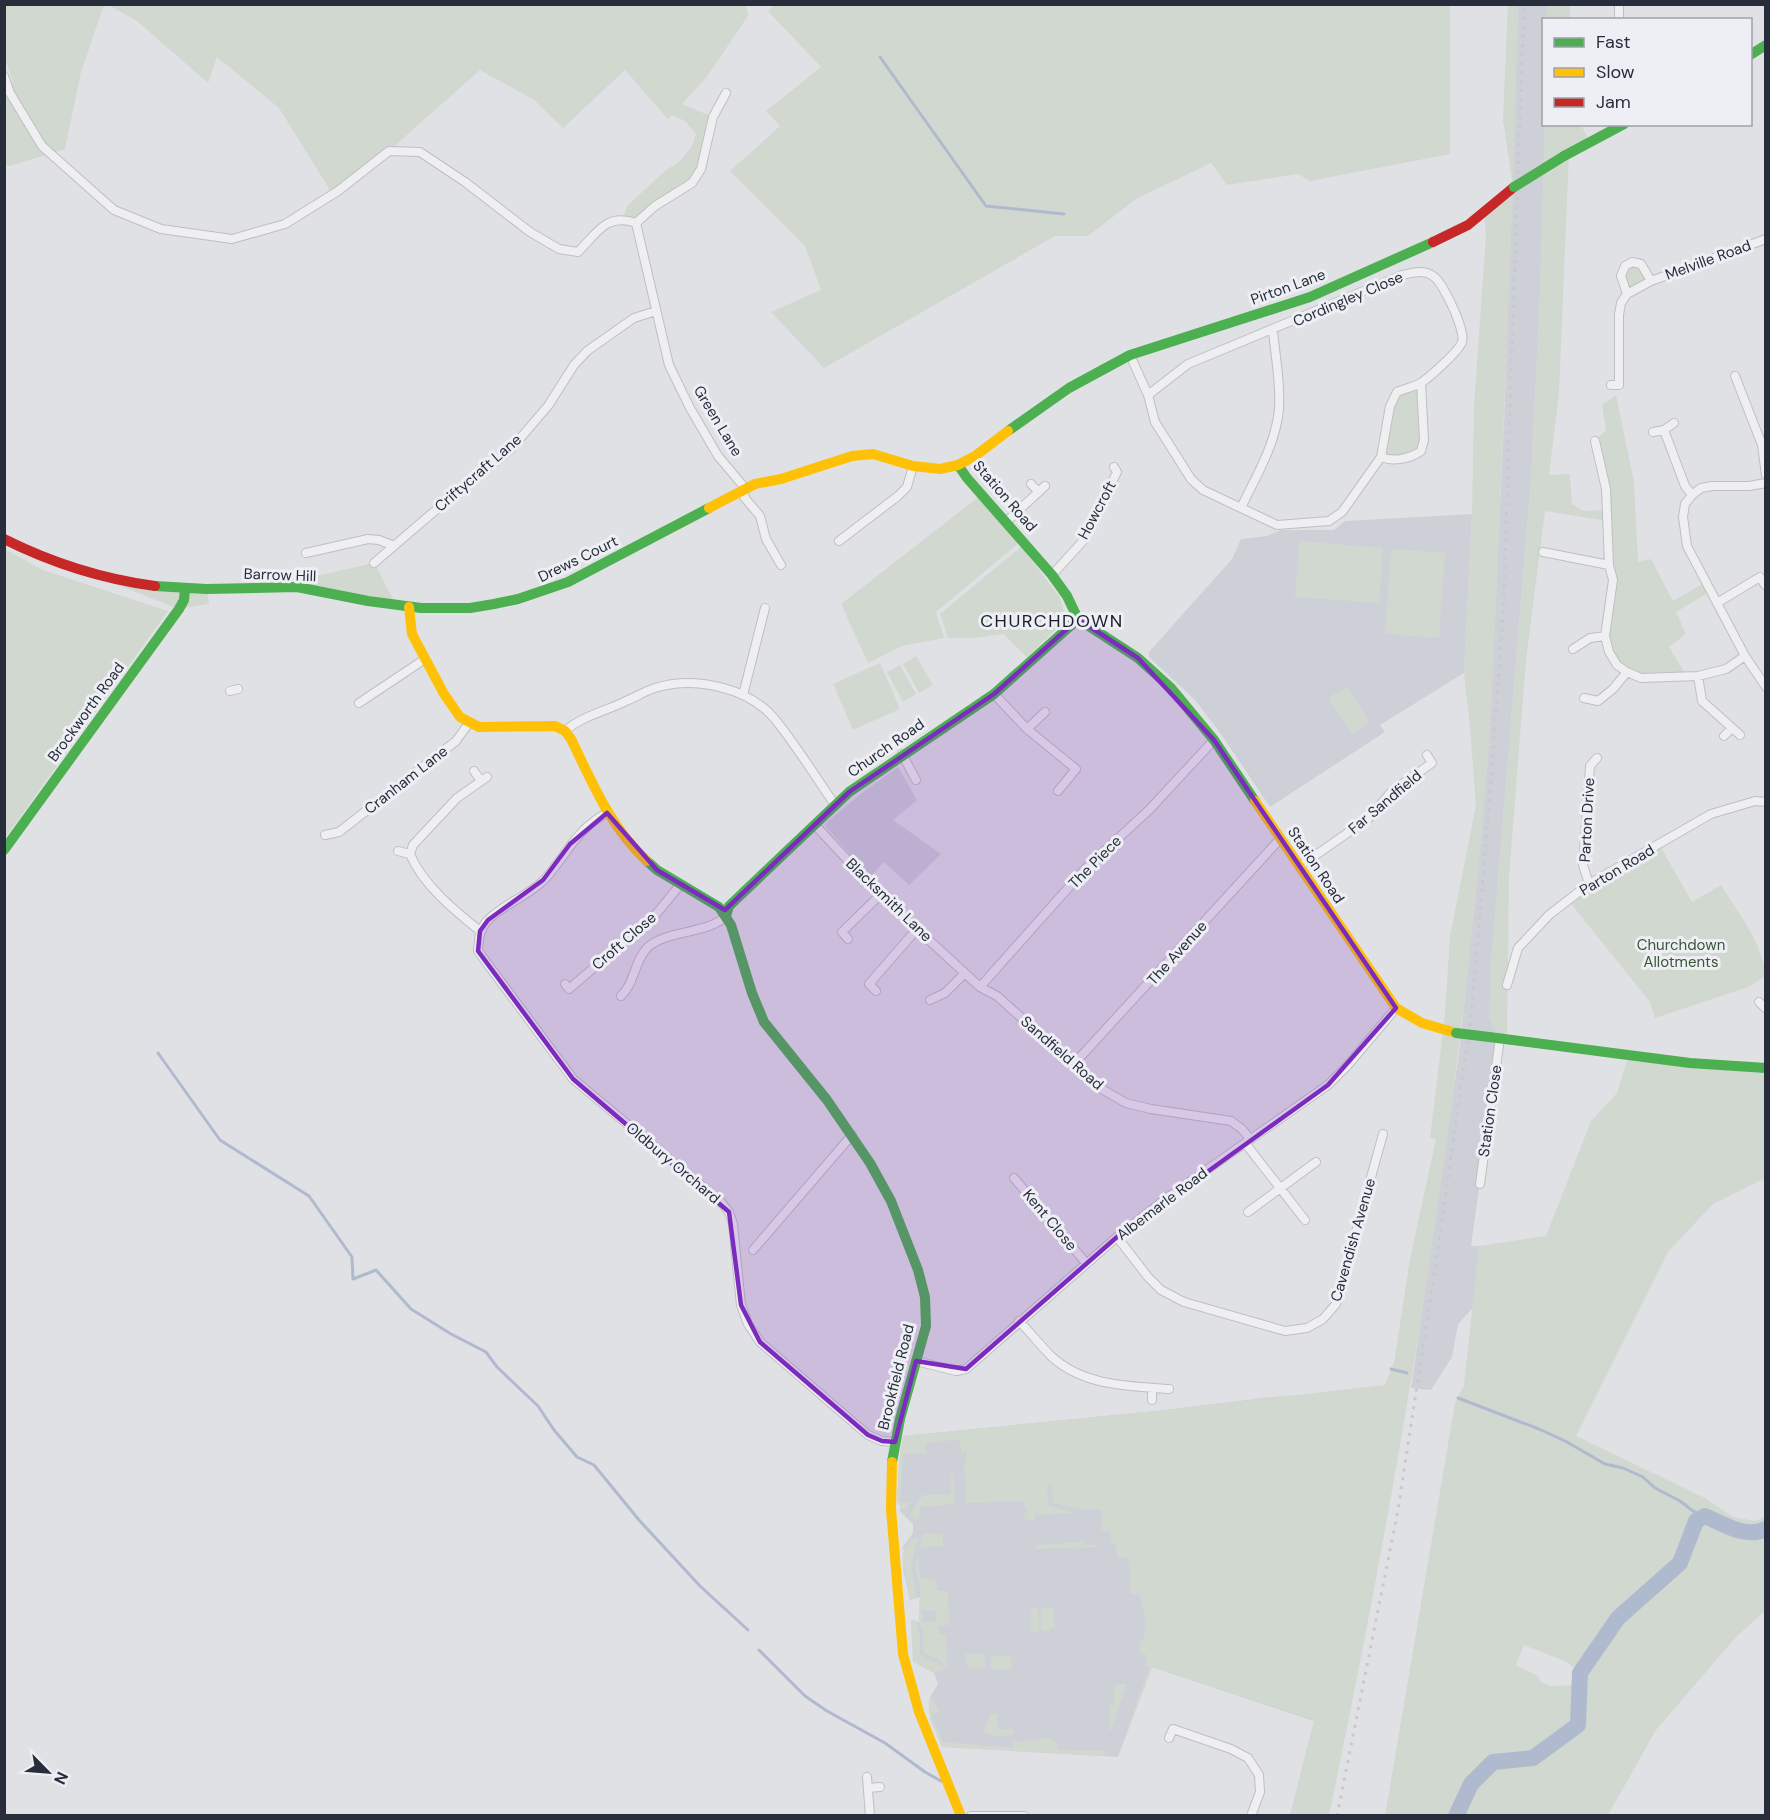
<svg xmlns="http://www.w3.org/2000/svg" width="1770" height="1820" font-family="'DM Sans',sans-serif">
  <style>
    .built { fill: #ced0d7 }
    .green { fill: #d0d8d0; fill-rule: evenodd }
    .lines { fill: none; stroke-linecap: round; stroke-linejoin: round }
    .stream { stroke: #b0bace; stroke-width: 3 }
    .river { stroke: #b0bace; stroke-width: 16 }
    .street-casing { stroke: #bebfc2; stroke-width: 10 }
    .street { stroke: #efeff1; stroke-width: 8 }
    .fast { stroke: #4caf50; stroke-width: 10 }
    .slow { stroke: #ffc107; stroke-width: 10 }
    .jam { stroke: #c62828; stroke-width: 10 }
    .rail { stroke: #c8c9cc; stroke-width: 3; stroke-dasharray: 3 6; stroke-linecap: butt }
    .fast-bridge { stroke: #4caf50; stroke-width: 10 }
    .marked { fill: #7b2cbf; fill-opacity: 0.2; stroke: #7b2cbf; stroke-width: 4.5; stroke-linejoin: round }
    .labels { text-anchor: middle; stroke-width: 6; stroke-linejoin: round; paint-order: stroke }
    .street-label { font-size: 15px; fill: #282d3c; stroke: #edeff4 }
    .park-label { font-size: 15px; fill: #395637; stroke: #edeff4 }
    .quarter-label { font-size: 18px; letter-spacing: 1.5px; fill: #1b1e2d; stroke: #edeff4 }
  </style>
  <rect width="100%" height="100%" fill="#e0e1e4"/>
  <path class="built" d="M1518 5H1547V19L1544 20V124L1545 125 1540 295 1531 480 1491 966 1500 1038 1471 1246H1479L1473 1308 1458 1324 1452 1357 1431 1390 1411 1388 1460 1046 1483 818 1490 723 1505 400Z
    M1472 514 1464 673 1380 725 1385 732 1270 807 1221 734 1195 700 1149 657V652L1232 559 1241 539 1267 536 1281 530H1334L1345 521Z
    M898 767 917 800 893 820 941 854 909 885 884 862 870 877 825 826 826 823 862 793Z
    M1281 1396 1314 1721 1152 1667 1118 1757 942 1747 929 1712 930 1697 938 1684 934 1673 913 1661 911 1620 919 1622 920 1597 910 1600 903 1569 904 1549 902 1548 913 1533V1524L899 1510 901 1508 897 1502 899 1462 903 1436 1156 1411Z"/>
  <path class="green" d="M746 4 748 16 706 78 682 104 713 117 701 169 692 183 636 223 623 218 628 205 666 170 680 161 692 146 696 134 685 121 672 115 668 119 625 70 563 128 534 100 480 70 389 151 333 195 279 108 217 57 208 83 137 21 108 5Z
    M775 4 1450 5V154L1310 181 1298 174 1227 185 1211 163 1136 199 1088 236H1055L824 368 771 312 821 290 805 246 730 171 780 126 766 111 821 67 768 11Z
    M4 5H104L81 72 65 149 10 166 4 164 5 87 6 91 13 82 5 59Z
    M1508 5H1518C1514 179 1507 353 1499 527 1495 624 1492 722 1483 820 1453 1155 1398 1487 1329 1815H1290L1314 1720 1152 1667 1120 1751 1149 1668 1146 1666V1654H1140L1139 1642 1144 1639 1146 1622 1140 1594H1131L1129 1558H1117L1116 1543H1111L1110 1531H1102L1101 1510H1087L1053 1503 1052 1484H1048L1047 1487 1049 1506 1076 1513 1035 1515V1520L1025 1521 1023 1516 1027 1512 1023 1501 966 1503 964 1465 967 1451 961 1454 959 1439 925 1444 927 1453 925 1454 903 1453 900 1502H911L905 1511 897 1502 899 1462 903 1436 1156 1411 1385 1385 1394 1363 1410 1259 1436 1139 1430 1138 1445 1014 1450 936 1476 805 1470 727 1464 673 1472 514 1474 406 1486 235 1484 214 1513 187 1503 120Z
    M1547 5H1570V19H1547Z
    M1545 125H1581L1590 142 1569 153 1559 393 1549 475 1570 474 1572 504 1584 511 1607 510 1595 441 1606 430 1602 405 1616 395 1634 482 1638 562 1651 559 1673 601 1706 582 1711 591 1676 612 1686 634 1669 647 1687 677 1650 679 1617 665 1605 636 1613 580 1608 521 1545 511 1526 660 1509 877 1507 1039 1500 1038 1489 1019 1491 966 1531 480 1540 295Z
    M1641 264 1651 281 1627 294 1621 276 1625 266Z
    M1421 383 1424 440 1414 457H1381L1397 392Z
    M981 495 1019 543 936 612 944 638 902 646 868 663 841 604Z
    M1299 541 1383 548 1379 603 1295 597Z
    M1021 547 1059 596 1064 612 1055 630 1027 657 1003 634 974 638H948L940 614Z
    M5 549 43 570 168 611 5 838Z
    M1391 549 1445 553 1439 638 1385 634Z
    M374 563 397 606 297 587 298 580Z
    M95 576 207 589 209 604 179 609Z
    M916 656 933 685 919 693 903 664Z
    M880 663 900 709 853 730 833 684Z
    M900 665 916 694 903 702 887 672Z
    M1347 687 1370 722 1352 734 1328 698Z
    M1659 844 1692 902 1721 885C1737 911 1765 946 1765 977L1748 987 1655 1018 1650 1002 1568 900Z
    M1629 1054 1765 1068V1178L1713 1204 1668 1252 1576 1436 1703 1497 1733 1517 1755 1521 1765 1517V1529L1761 1532 1765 1538V1611L1736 1637 1656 1730 1608 1815 1385 1816 1455 1403 1464 1385 1479 1246 1546 1236 1591 1121 1617 1093ZM1524 1645 1567 1662 1580 1673 1579 1685 1551 1686 1541 1682 1538 1676 1516 1665Z
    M950 1473H953L955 1504 921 1507 918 1520 909 1516 923 1495 951 1494Z
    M923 1534H943V1546L918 1548 920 1578 936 1580 937 1591H948L949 1625 939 1626V1634H946L948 1669 939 1660 923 1653V1632L919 1622 920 1589 915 1565ZM922 1611H935L936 1621 923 1622Z
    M919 1536 911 1565 917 1597 910 1600 902 1555 911 1539Z
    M1084 1542V1545L1097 1544V1547L1036 1549V1545Z
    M1038 1608 1039 1631 1031 1632 1030 1609Z
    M1041 1608H1053L1055 1628H1050V1631H1042Z
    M911 1620H914L917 1623V1628L920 1634V1655L938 1663 946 1670 934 1673 914 1662Z
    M965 1654H985V1667L981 1669 970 1668 967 1664Z
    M1011 1655 1012 1669 994 1670 991 1667 990 1657Z
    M1127 1684 1112 1728 1109 1732V1704L1114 1703V1686L1108 1685Z
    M933 1698 939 1713 931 1715 943 1742 1013 1748 1014 1744 1011 1742 1051 1738 1056 1742 1059 1750 1105 1751V1756L942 1747 930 1719 929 1699Z
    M990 1714H997L998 1729H1013L1014 1735C1004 1737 992 1738 984 1731Z"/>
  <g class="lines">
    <path class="stream" d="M880 57 986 206 1064 214
      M158 1053 220 1140 309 1196 352 1257 353 1279 376 1270 411 1309 451 1334 486 1352 497 1367 538 1406 554 1430 577 1457 594 1465 639 1520 700 1586 748 1630
      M1391 1369 1407 1373
      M1458 1398 1539 1429 1567 1442 1605 1464 1623 1468 1643 1477 1655 1488 1680 1501 1693 1511 1705 1516
      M759 1650 805 1696 827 1711 885 1743 925 1772 941 1781"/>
    <path class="river" d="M1456 1816 1471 1784 1493 1762 1533 1758 1578 1725 1580 1673 1618 1618 1680 1563 1696 1521 1705 1516C1723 1524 1746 1539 1766 1529"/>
    <defs>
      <path id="street" d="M1619 20V4
        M4 76 10 93 42 146 114 210 161 229 232 239 285 224 338 191 389 151 420 152 465 182 530 232 559 249 578 252C598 232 606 213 636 223
        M636 223 669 365 690 408 718 456 745 488 744 497 760 516 766 539 781 565
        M636 223 655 206 692 183 701 169 713 117 726 93
        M1627 294 1621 276 1625 266 1632 262 1641 264 1651 281
        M1130 355 1148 395 1155 422 1191 479 1203 490 1277 525 1329 521 1342 512 1381 457 1390 406 1397 392C1404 389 1412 387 1419 384 1428 379 1459 351 1462 342 1466 331 1443 282 1433 276 1423 269 1413 273 1402 275L1188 364 1148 395
        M1735 376 1762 445 1766 475
        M1611 385H1619V315L1621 303 1627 294 1651 281 1766 239
        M1674 423 1664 430 1685 486 1692 495
        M1653 432 1664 430
        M1595 441 1606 489 1609 565 1613 580 1605 636 1609 652 1617 665 1627 672 1641 678 1698 676 1726 669 1745 656
        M1381 457C1393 462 1410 459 1421 451L1424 440 1421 383
        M1766 483 1749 486H1712L1701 488 1692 495 1685 504 1683 517 1687 546 1745 656 1766 687
        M1031 484 1039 492
        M1241 508C1256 476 1276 444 1279 409 1281 383 1275 355 1273 330
        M1006 522 1045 486
        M839 541 898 496 907 487 913 466
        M1543 552 1609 565
        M306 553 368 539 379 540 394 546
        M374 563 444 503 511 449 548 406 574 365 587 351 634 318 656 311
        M1052 575 1083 541 1117 472 1114 467
        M1717 603 1760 577 1765 585
        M1573 649 1590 638 1605 636
        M1698 676 1702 701 1740 735
        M230 691 238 689
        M994 694 1027 729 1076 769 1058 791
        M743 695 765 608
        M1584 698 1598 701 1613 689 1627 672
        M359 703 425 659
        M1027 729 1045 712
        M565 731C582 716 606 711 626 701 636 697 645 691 655 688 694 676 747 687 774 718 796 745 815 776 835 805
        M1724 736 1732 728
        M902 754 916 780
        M474 771 481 781
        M607 813C576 829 566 856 544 880 528 896 503 904 487 921 479 930 479 939 478 951L573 1079 720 1201 729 1212 733 1224 741 1305 748 1324 760 1342 868 1435 882 1441 895 1442
        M815 825 880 895 980 987 997 996 1100 1088 1126 1103 1151 1109 1231 1121 1242 1129 1250 1139
        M325 835 339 832 456 741 469 723
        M398 851 410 854C422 884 455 911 480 931
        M410 854 413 845 457 798 487 777
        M1300 866 1369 818 1391 792 1432 763 1427 755
        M1589 884 1583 865 1590 766 1597 758
        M848 939 842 932 880 895
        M565 984 569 989 657 913 680 885
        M1507 985 1518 948 1549 915 1589 884 1711 814 1755 801 1766 802
        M980 987 1086 868 1149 810 1214 740
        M876 991 869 984 917 929
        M621 996C635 983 634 961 648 947 667 930 708 934 726 916
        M930 1000 945 993 965 973
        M1759 1002 1766 1009
        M1073 1065 1280 839
        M1245 1143 1305 1220
        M1014 1178 1086 1263
        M1480 1184 1500 1038
        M1248 1212 1316 1162
        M1117 1237 1148 1277 1161 1290 1184 1302 1285 1331 1307 1328 1323 1319 1336 1304 1383 1134
        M753 1250 852 1135
        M1019 1321C1030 1332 1040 1345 1051 1356 1083 1386 1128 1386 1169 1389
        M916 1361 956 1371 966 1369 1117 1237 1171 1195 1328 1085 1348 1065 1396 1008
        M1152 1400V1388
        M1169 1738 1173 1729 1231 1749 1248 1758 1259 1775 1260 1792 1251 1816
        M867 1777 870 1816
        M868 1788 880 1787
        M971 1816H1024"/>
    </defs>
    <use href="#street" class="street-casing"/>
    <use href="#street" class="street"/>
    <path class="fast" d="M1750 55 1766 45
      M1564 156 1624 124
      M1008 431 1069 388 1130 355 1310 297 1433 242
      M958 465 967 478 1052 575 1067 596 1078 619 1138 658 1171 688 1214 740 1255 801
      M155 586 206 589 297 587 368 601 421 608H470L494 604 518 599 568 582 709 508
      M4 850 179 609 184 600 185 588
      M647 861 657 870 719 907 731 925 752 993 764 1022 827 1100 870 1163 891 1201 918 1270 925 1297 926 1326 900 1419 892 1462
      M726 916 729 906 849 792 994 694 1078 619
      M1489 1037 1690 1063 1766 1068"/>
    <path class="slow" d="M709 508 755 484 781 479 852 456 873 454 913 466 940 469 958 465 975 456 1008 431
      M409 607 412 634 444 694 460 717 479 727 555 726 565 731 571 739C592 782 610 827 647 861
      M1255 801 1396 1008 1422 1023 1456 1033
      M892 1462 891 1509 903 1654 919 1712 961 1816"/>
    <path class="jam" d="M1433 242 1468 225 1514 187
      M4 539C52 563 102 579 155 586"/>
    <path class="rail" d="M1337 1816 1398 1510 1435 1268 1471 1016 1490 796 1503 614 1524 4"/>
    <path class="fast-bridge" d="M1514 187 1564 156
      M1456 1033 1489 1037"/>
  </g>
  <path class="marked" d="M1078 619 1138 658 1214 740 1396 1008 1328 1085 1117 1237 966 1369 916 1361 895 1442 882 1441 868 1435 760 1342 741 1305 729 1212 573 1079 478 951 480 931 488 920 543 880 570 844 607 813 657 870 725 910 849 792 994 694Z"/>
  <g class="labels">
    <g class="street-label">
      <text transform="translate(1708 260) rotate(-20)" y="5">Melville Road</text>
      <text transform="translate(1288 287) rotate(-20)" y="5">Pirton Lane</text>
      <text transform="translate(1348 299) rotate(-23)" y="5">Cordingley Close</text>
      <text transform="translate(718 421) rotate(59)" y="5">Green Lane</text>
      <text transform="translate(478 473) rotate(-41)" y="5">Criftycraft Lane</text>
      <text transform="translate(1005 496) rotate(49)" y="5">Station Road</text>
      <text transform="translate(1097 510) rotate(-62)" y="5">Howcroft</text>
      <text transform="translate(578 559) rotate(-26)" y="5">Drews Court</text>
      <text transform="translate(280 575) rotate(2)" y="5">Barrow Hill</text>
      <text transform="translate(86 712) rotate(-54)" y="5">Brockworth Road</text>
      <text transform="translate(886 748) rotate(-35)" y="5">Church Road</text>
      <text transform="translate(406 780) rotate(-38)" y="5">Cranham Lane</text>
      <text transform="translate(1385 802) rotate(-40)" y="5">Far Sandfield</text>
      <text transform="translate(1587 820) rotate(-87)" y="5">Parton Drive</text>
      <text transform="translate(1095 862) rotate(-45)" y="5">The Piece</text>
      <text transform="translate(1316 865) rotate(56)" y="5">Station Road</text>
      <text transform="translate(1617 870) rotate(-31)" y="5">Parton Road</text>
      <text transform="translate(889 900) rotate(44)" y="5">Blacksmith Lane</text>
      <text transform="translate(624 941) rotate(-41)" y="5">Croft Close</text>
      <text transform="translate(1177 953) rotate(-48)" y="5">The Avenue</text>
      <text transform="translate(1062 1053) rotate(41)" y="5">Sandfield Road</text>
      <text transform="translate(1490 1111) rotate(-82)" y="5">Station Close</text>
      <text transform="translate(673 1163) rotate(40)" y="5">Oldbury Orchard</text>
      <text transform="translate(1162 1204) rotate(-37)" y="5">Albemarle Road</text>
      <text transform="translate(1050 1220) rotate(50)" y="5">Kent Close</text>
      <text transform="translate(1353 1240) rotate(-74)" y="5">Cavendish Avenue</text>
      <text transform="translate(896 1377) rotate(-76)" y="5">Brookfield Road</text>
    </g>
    <g class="park-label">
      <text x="1681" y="950">Churchdown<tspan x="1681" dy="17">Allotments</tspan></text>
    </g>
    <g class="quarter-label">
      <text x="1052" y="627">CHURCHDOWN</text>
    </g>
  </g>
  <rect width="1770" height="1820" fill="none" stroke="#282d3c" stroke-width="12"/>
  <rect x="1542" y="18" width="210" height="108" fill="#edeff4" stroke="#9ea1aa" stroke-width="1.5"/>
  <rect x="1554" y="38" width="30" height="9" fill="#4caf50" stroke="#9ea1aa" stroke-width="1.5"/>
  <text x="1596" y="48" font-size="18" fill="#282d3c">Fast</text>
  <rect x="1554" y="68" width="30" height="9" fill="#ffc107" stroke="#9ea1aa" stroke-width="1.5"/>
  <text x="1596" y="78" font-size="18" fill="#282d3c">Slow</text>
  <rect x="1554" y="98" width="30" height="9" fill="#c62828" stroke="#9ea1aa" stroke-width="1.5"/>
  <text x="1596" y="108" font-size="18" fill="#282d3c">Jam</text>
  <g transform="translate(48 1772) rotate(115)" stroke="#edeff4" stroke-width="4.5" paint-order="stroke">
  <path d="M0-4.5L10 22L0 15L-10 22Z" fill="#282d3c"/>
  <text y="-9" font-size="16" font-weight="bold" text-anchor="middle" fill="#282d3c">N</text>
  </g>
</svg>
